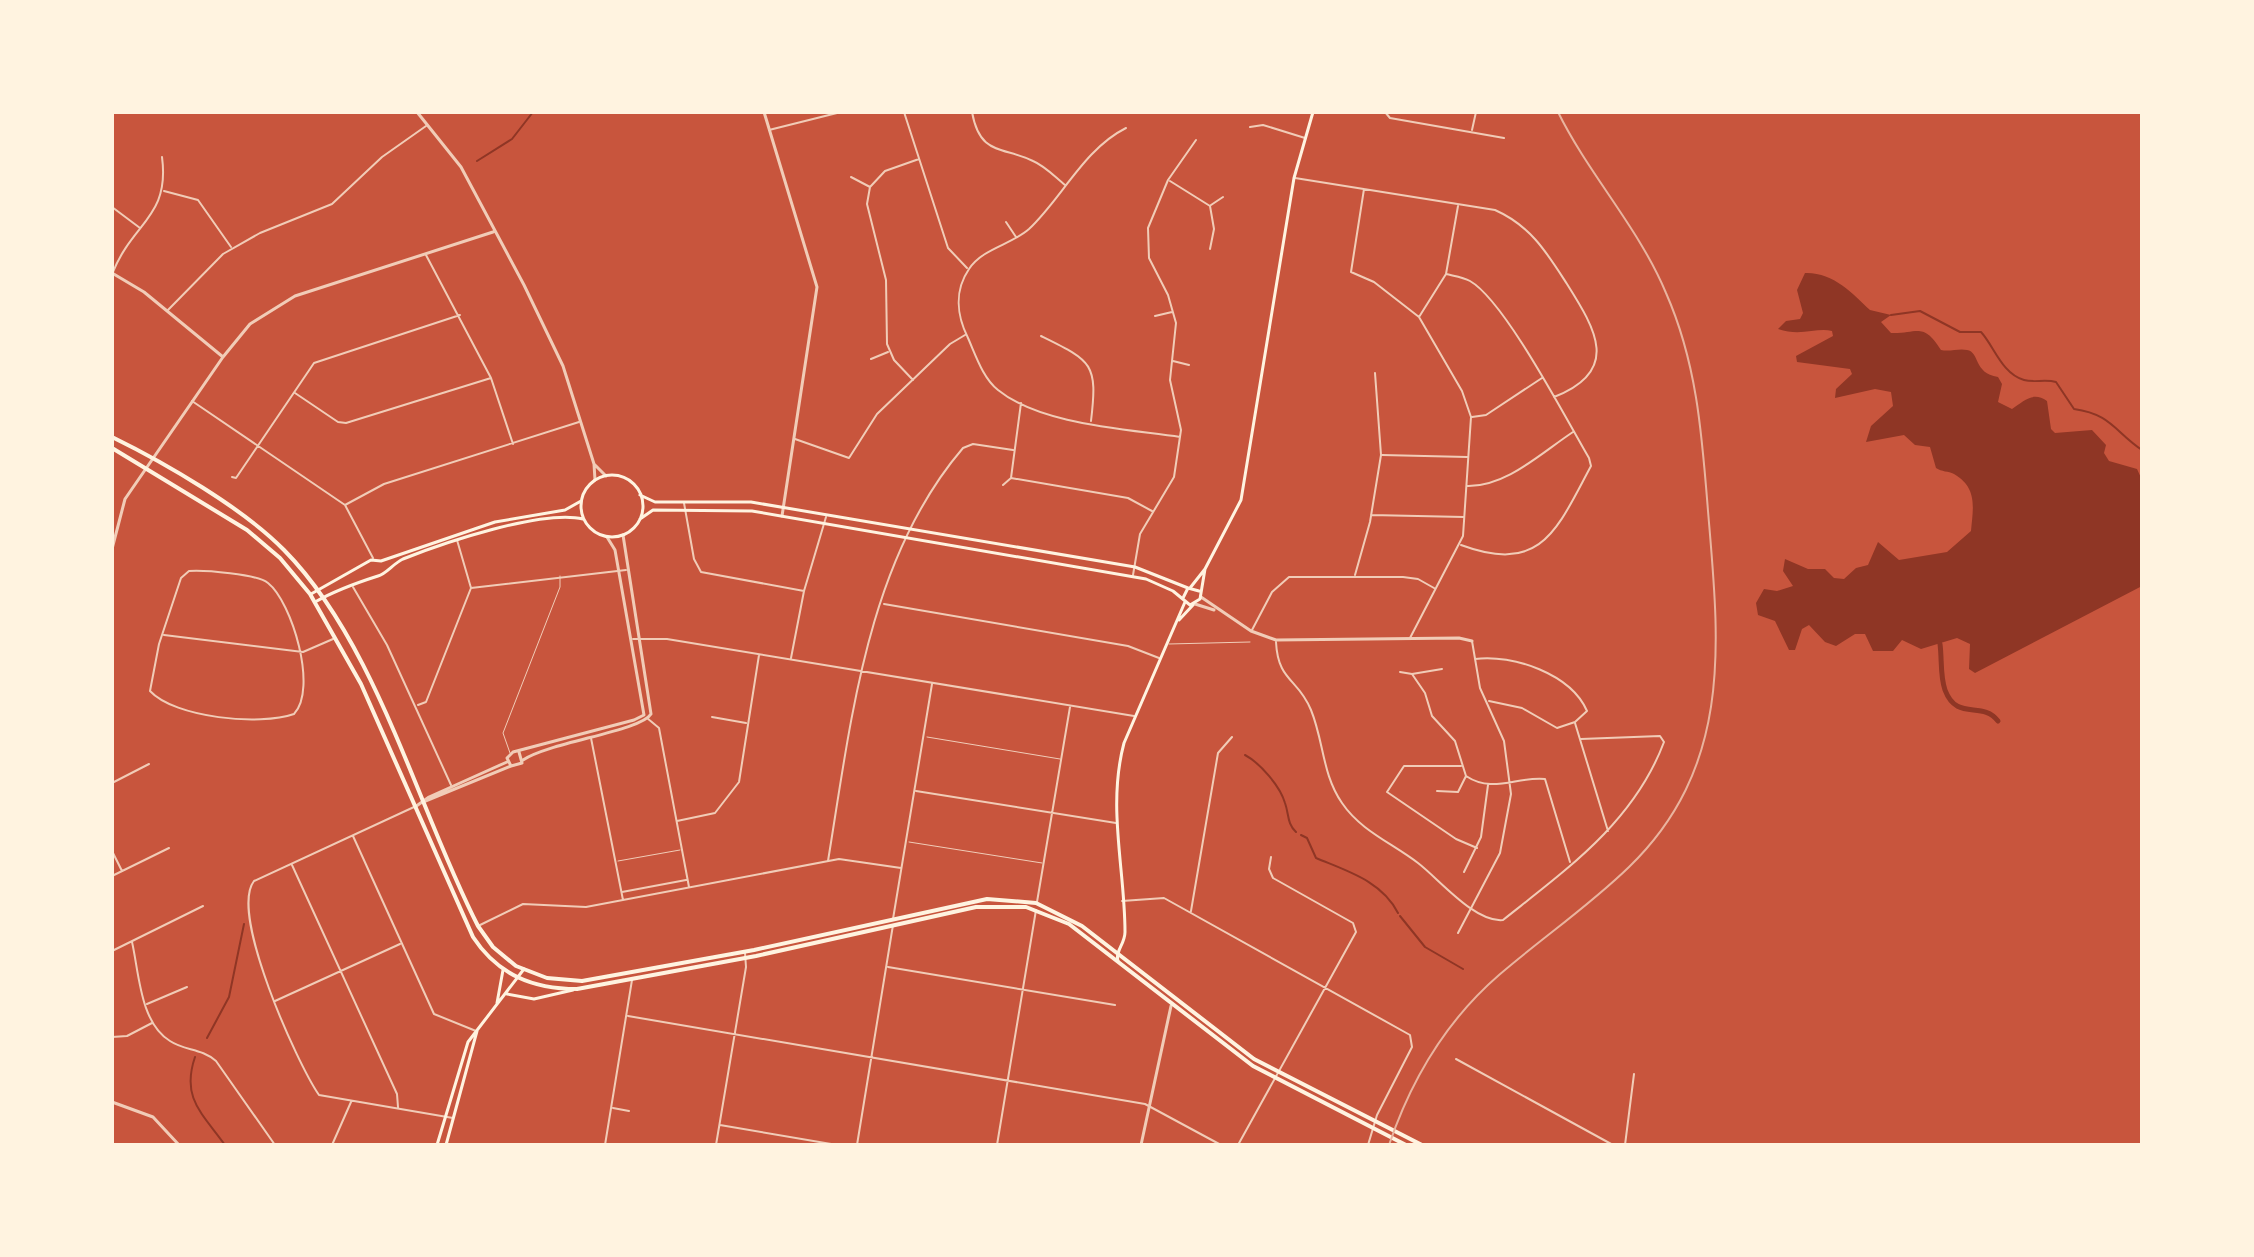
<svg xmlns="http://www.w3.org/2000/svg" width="2254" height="1257" font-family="Barlow,sans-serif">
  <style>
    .water { fill: #8f3625 }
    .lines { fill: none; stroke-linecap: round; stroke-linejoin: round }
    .stream { stroke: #8f3625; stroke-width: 2 }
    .canal { stroke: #8f3625; stroke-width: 5 }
    .service { stroke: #f1ccb7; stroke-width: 1 }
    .minor { stroke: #f1ccb7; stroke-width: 2 }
    .tertiary { stroke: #f1ccb7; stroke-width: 3 }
    .secondary { stroke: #fff3e0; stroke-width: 3 }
    .trunk { stroke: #fff3e0; stroke-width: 4 }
    .rail { stroke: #e9b49f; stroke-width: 2 }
  </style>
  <rect width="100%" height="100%" fill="#c8553d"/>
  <path class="water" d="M1805 273C1833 272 1852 293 1870 310L1891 315 1881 322 1891 333C1917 334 1923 321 1941 350 1950 352 1959 348 1967 350 1980 352 1973 373 1998 377L2002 384 1998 402 2012 409C2024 401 2033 391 2047 401L2051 429 2055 433 2092 430 2106 445 2104 453 2109 461 2137 469 2142 480V586L1975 673 1969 669 1970 644 1957 638 1921 649 1902 640 1893 651H1873L1865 634H1855L1836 646 1825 642 1809 625 1802 629 1795 650H1789L1775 621 1758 615 1756 603 1764 589 1777 591 1793 586 1783 571 1785 559 1808 569H1825L1834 578 1844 579 1856 568 1868 565 1878 542 1899 560 1947 552 1971 531C1973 508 1978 488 1954 474 1948 471 1942 472 1936 468L1930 447 1915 445 1904 435 1866 442 1871 426 1893 406 1891 392 1875 389 1835 398 1836 389 1852 374 1850 369 1797 362 1796 356 1833 336 1832 331C1817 327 1801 337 1778 329L1786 321 1800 319 1803 313 1797 290Z"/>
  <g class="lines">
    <path class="stream" d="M477 161 512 139 533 112
      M1891 315 1920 311 1960 332H1981C1994 346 2002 374 2024 380 2034 383 2045 379 2056 382L2074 409C2111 414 2115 432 2142 450
      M1245 755C1260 763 1280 786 1285 803 1289 814 1287 824 1296 832
      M1301 835 1307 838 1316 858C1347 871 1382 881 1398 913
      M1400 916 1425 947 1463 969
      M207 1038 229 997 244 924
      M195 1057C181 1098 202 1113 225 1145"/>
    <path class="canal" d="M1940 644C1942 659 1940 676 1945 690 1957 722 1982 700 1998 721"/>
    <path class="service" d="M1169 644 1250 642
      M927 737 1060 759
      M510 753 503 733 560 587V576
      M909 842 1042 863
      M618 861 680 850"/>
    <path class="minor" d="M904 112 948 248 967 268
      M972 112C980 156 1002 146 1033 161 1045 166 1055 177 1065 185
      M1385 112 1390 118 1504 138
      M1250 127 1263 125 1305 138
      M1126 128C1084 149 1062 198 1029 229 1011 245 983 248 969 269 954 291 957 316 968 338 976 356 983 378 998 390 1041 425 1127 429 1180 437
      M769 130 841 112
      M1472 130 1476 112
      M851 177 870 187
      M1295 178 1495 210C1531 226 1547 253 1567 284 1596 330 1621 371 1554 397
      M1170 181 1210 206 1214 229 1210 249
      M1364 189 1351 272 1374 282 1419 317 1462 391 1471 417 1463 536 1410 638
      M164 191 198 200 231 247
      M1211 205 1223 197
      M112 207 140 228
      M1006 222 1016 237
      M426 255 491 378 513 444
      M113 272C133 222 170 217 162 157
      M1446 274C1454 276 1463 277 1470 281 1505 301 1566 419 1589 458L1591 466C1557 529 1542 575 1461 545
      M167 311 223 254 260 233 332 204 382 157 426 126
      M1155 316 1172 312
      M1419 317 1446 274 1458 206
      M1041 336C1092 361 1098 363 1091 421
      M871 359 888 352
      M1173 361 1189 365
      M913 380 894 360 887 344 886 280 867 204 870 187 885 171 919 159
      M295 393 338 422 346 423 491 378
      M192 401 345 505 373 558
      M1472 417 1486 415 1542 378
      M795 439 849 458 877 414 950 344 965 335
      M1382 455 1467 457
      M232 477 236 478 314 363 460 315
      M1011 478 1128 498 1152 511
      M1003 485 1011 478 1021 403
      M1467 486C1506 487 1541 453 1573 432
      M684 503 694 559 701 572 804 591
      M345 505 384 484 579 422
      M1371 515 1464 517
      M189 571C204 570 257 574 268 583 292 602 318 689 294 714 260 726 175 718 150 691L159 644 181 578Z
      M1133 575 1140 534 1174 477 1181 430 1170 380 1176 323 1168 295 1149 258 1148 228 1168 180 1196 140
      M1355 575 1370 522 1381 455 1375 373
      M353 587 387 645 451 785
      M471 588 626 570
      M884 604 1128 646 1159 658
      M1252 630 1272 592 1289 577H1403L1418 579 1434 588
      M164 635 303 652 333 639
      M633 639H667L1134 716
      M1276 642C1278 682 1298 678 1311 710 1324 742 1322 774 1342 803 1361 831 1392 843 1418 863 1439 879 1475 923 1503 920 1567 869 1634 822 1664 742L1660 736 1581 739
      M791 658 804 591 826 517
      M1475 659C1513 654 1571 674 1587 711L1575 722 1557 728 1522 708 1489 701
      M1400 672 1412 674 1442 669
      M1412 674 1425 693 1432 716 1455 741 1466 776C1493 794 1517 776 1545 779L1570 862
      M418 705 426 702 471 588 457 540
      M712 717 746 723
      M647 718 659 728 689 887
      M1575 723 1608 831
      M591 738 623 900
      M1461 766H1404L1387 792 1456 839 1477 848
      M112 783 149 764
      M916 791 1116 823
      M1437 791 1458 792 1466 776
      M414 807 254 881C229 913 297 1063 319 1095L453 1118
      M677 821 715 813 739 782 759 655
      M353 836 434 1014 476 1031
      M112 851 122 871
      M828 861C851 721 867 560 963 448L973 444 1013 450
      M292 865 397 1094 398 1107
      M1464 872 1481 837 1488 785
      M112 876 169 848
      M622 892 686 880
      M1122 901 1164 898 1410 1035 1412 1047 1377 1115 1368 1145
      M1037 902 1070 707
      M1191 911 1218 753 1232 737
      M893 919 932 684
      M478 926 523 904 586 907 839 859 901 868
      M1458 933 1500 853 1511 794 1504 741 1480 688 1472 641
      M132 942C139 972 140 1023 170 1041 185 1051 201 1048 216 1061L275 1145
      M112 951 203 906
      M888 967 1115 1005
      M275 1001 400 944
      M147 1004 187 987
      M628 1016 1145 1104 1221 1145
      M112 1037 127 1036 152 1023
      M1456 1059 1613 1145
      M613 1108 629 1111
      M720 1125 837 1145
      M332 1145 351 1102
      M605 1145 632 980
      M716 1145 746 967 745 953
      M857 1145 893 925
      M997 1145 1036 910
      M1238 1145 1356 932 1353 923 1273 878 1269 869 1271 857
      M1625 1145 1634 1074"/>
    <path class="tertiary" d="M417 112 461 167 524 285 563 366 594 464 595 480
      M764 112 817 287 782 516
      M112 273 144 292 223 357
      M594 464 606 476
      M112 549 125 499 223 357 250 324 295 296 493 232
      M1201 597 1251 631 1276 640 1459 638 1472 641
      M1195 604 1214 610
      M519 752 522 763 511 766 507 758 513 752 634 720 644 715 615 550 607 537
      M523 760C550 742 641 731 651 714L623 535
      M423 802 511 766
      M415 807 429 797 507 762
      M112 1102 153 1117 179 1145
      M1141 1145 1171 1006"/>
    <path class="secondary" d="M581 506a31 31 0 1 1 62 0a31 31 0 1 1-62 0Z
      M640 495 655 502H751L1135 567 1188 588
      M640 519 653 510 752 511 1146 579 1173 591 1190 605 1200 599 1205 569
      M381 561 495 522 565 510 581 501
      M1190 588 1205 569 1241 500 1294 178 1313 112
      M311 594 371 560 381 561
      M1183 598 1188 588 1199 591
      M315 602C336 590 356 583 378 576 386 574 394 563 403 559 443 543 543 509 583 519
      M1179 620 1193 605
      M1118 961C1115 951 1125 944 1125 932 1125 869 1107 807 1124 743L1185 602
      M507 994 534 999 573 990
      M497 1003 503 970
      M437 1145 468 1042 524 969
      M446 1145 477 1031"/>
    <path class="trunk" d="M112 437C165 463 243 508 284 550 377 644 418 810 478 926L493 947 516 966 547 978 582 981 754 950 987 899 1036 903 1082 926 1254 1059 1422 1145
      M112 448 247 530 280 558 310 594 361 684 473 937C498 975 533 989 577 989L756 956 976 907H1026L1069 924 1253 1066 1406 1145"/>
    <path class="rail" d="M1389 1145C1411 1080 1447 1020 1499 975 1542 938 1589 906 1629 867 1734 765 1719 642 1708 511 1702 435 1697 363 1666 293 1639 228 1589 175 1558 112"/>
  </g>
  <rect width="2254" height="1257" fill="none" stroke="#fff3e0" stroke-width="228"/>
</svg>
